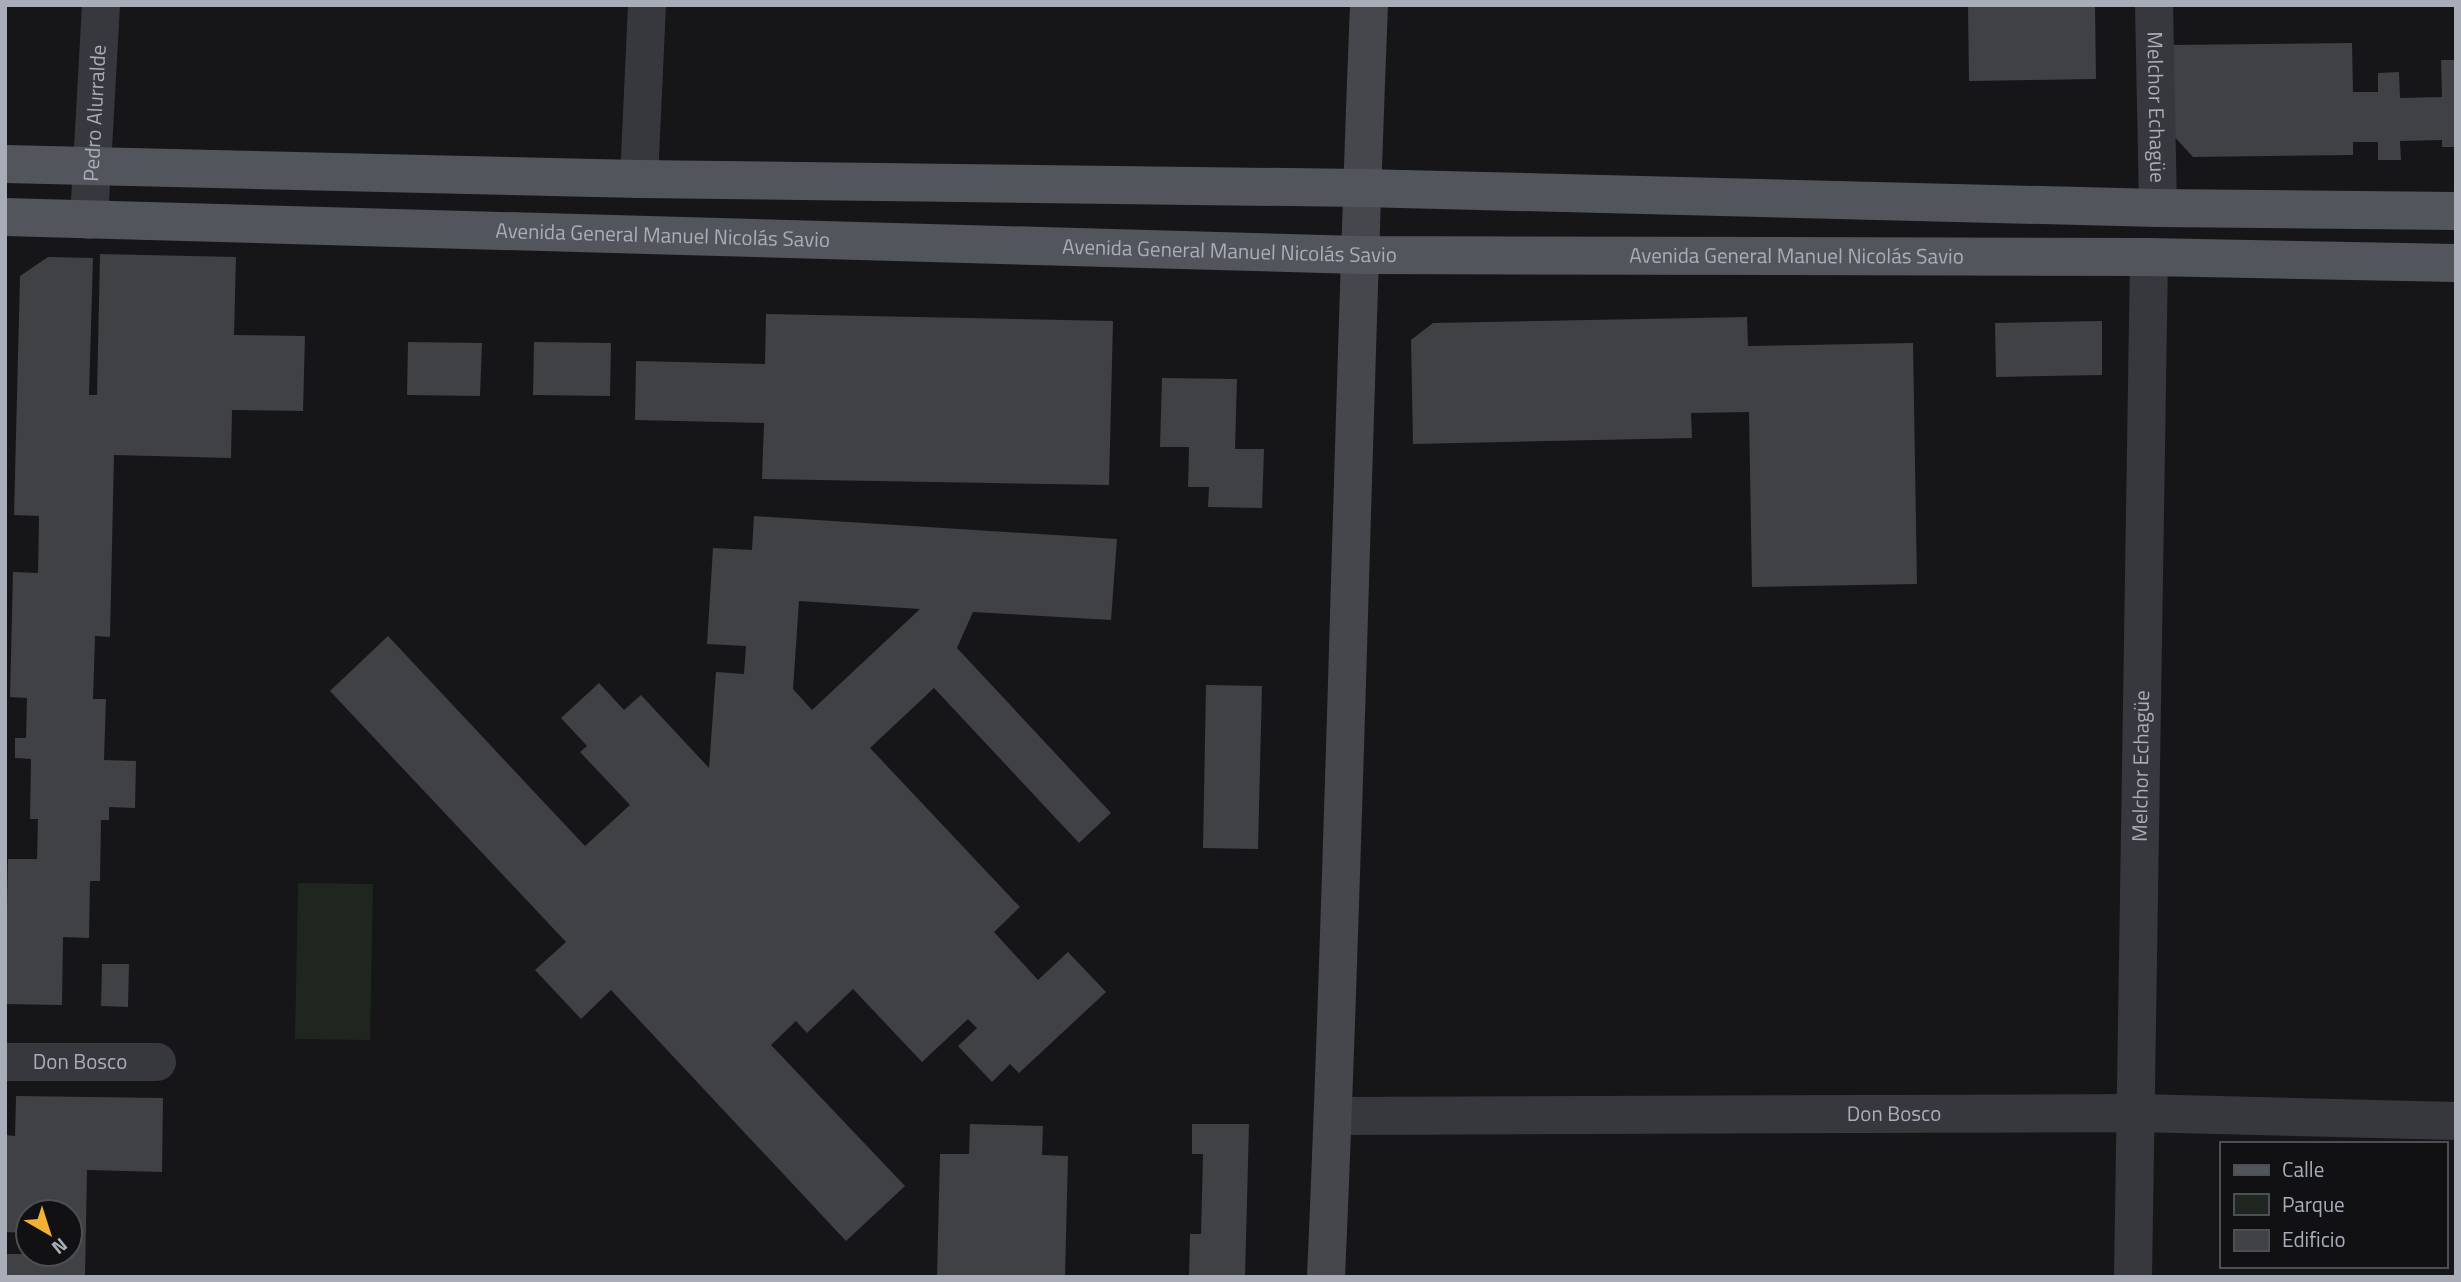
<svg xmlns="http://www.w3.org/2000/svg" width="2461" height="1282" font-family="'Titillium Web',sans-serif">
  <style>
    .green { fill: #1e261f }
    .building { fill: #404145; fill-rule: evenodd }
    .lines { fill: none; stroke-linecap: round; stroke-linejoin: round }
    .minor { stroke: #37383d; stroke-width: 38 }
    .secondary { stroke: #45474d; stroke-width: 38 }
    .primary { stroke: #53555c; stroke-width: 38 }
    .labels { text-anchor: middle; stroke-width: 5; stroke-linejoin: round; paint-order: stroke }
    .street-label { font-size: 21px; fill: #a8adb8; stroke: #111113 }
  </style>
  <rect width="100%" height="100%" fill="#161618"/>
  <path class="green" d="M298 883 373 884 370 1040 295 1039Z"/>
  <path class="building" d="M1968 5H2095L2096 79 1969 81Z
    M2352 43 2353 92H2378V73L2399 72 2400 98 2442 97 2441 60H2456V147H2442V140L2400 141 2401 160H2378V142H2353V155L2193 157 2171 133 2170 45Z
    M100 254 236 257 234 335 305 336 303 411 232 410 231 458 114 455 110 637 95 636 93 699H106L104 760 136 761 135 808 109 807V820H101L100 881H90L89 938 63 937 62 1005 5 1004 8 859H37L38 819H30L31 759 15 758V738H26L27 698 10 697 13 572 38 573 39 516 14 515 20 276 48 257 93 258 89 395H97Z
    M766 314 1113 321 1109 485 762 479 764 423 635 420 636 361 765 364Z
    M1747 317 1748 346 1913 343 1917 584 1752 587 1749 412 1691 413 1692 438 1413 444 1411 340 1433 323Z
    M2102 321V375L1996 377 1995 323Z
    M408 342 482 343 480 396 407 395Z
    M534 342 611 343 610 396 533 395Z
    M1162 378 1237 379 1235 449H1264L1262 508 1208 507 1209 487H1188L1189 447H1160Z
    M754 516 1117 539 1111 620 973 612 957 648 1111 813 1079 843 934 688 870 748 1020 907 994 932 1038 980 1068 952 1106 992 1019 1073 1010 1064 992 1082 958 1046 977 1028 968 1019 922 1062 853 989 807 1033 796 1021 771 1045 905 1186 846 1241 611 990 581 1019 535 970 566 942 330 691 388 636 585 846 630 805 580 752 587 746 561 718 599 683 624 710 641 695 709 768 716 672 744 674 746 646 707 644 713 548 752 550ZM799 601 920 609 812 710 793 689Z
    M1206 685 1262 686 1258 849 1203 848Z
    M102 964H129L128 1007 101 1006Z
    M16 1096 163 1098 162 1172 87 1170 85 1277H5V1254H70V1212H28V1233L5 1232V1135L15 1136Z
    M970 1124 1043 1126 1042 1155 1068 1156 1065 1277H937L940 1154H969Z
    M1192 1124H1249L1245 1277H1189L1190 1234H1201L1203 1154H1192Z"/>
  <g class="lines">
    <g class="minor">
      <path id="s1" d="M2154 5 2158 208"/>
      <path d="M639 179 647 5"/>
      <path id="s2" d="M89 220 101 5"/>
      <path id="s3" d="M5 1062H157"/>
      <path id="s4" d="M1334 1116 2137 1113 2456 1121"/>
      <path id="s5" d="M2133 1277 2149 257"/>
    </g>
    <path class="secondary" d="M1326 1277C1345 853 1352 429 1369 5"/>
    <g class="primary">
      <path d="M5 164 639 179 1362 188 2158 208 2456 211"/>
      <path id="s6" d="M5 217 1359 255 2149 257 2456 263"/>
    </g>
  </g>
  <g class="labels">
    <g class="street-label">
      <text dy="7" stroke="none"><textPath href="#s1" startOffset="102">Melchor Echagüe</textPath></text>
      <text dy="7" stroke="none"><textPath href="#s2" startOffset="107">Pedro Alurralde</textPath></text>
      <text dy="7" stroke="none"><textPath href="#s6" startOffset="658">Avenida General Manuel Nicolás Savio</textPath></text>
      <text dy="7" stroke="none"><textPath href="#s6" startOffset="1225">Avenida General Manuel Nicolás Savio</textPath></text>
      <text dy="7" stroke="none"><textPath href="#s6" startOffset="1792">Avenida General Manuel Nicolás Savio</textPath></text>
      <text dy="7" stroke="none"><textPath href="#s5" startOffset="511">Melchor Echagüe</textPath></text>
      <text dy="7" stroke="none"><textPath href="#s3" startOffset="75">Don Bosco</textPath></text>
      <text dy="7" stroke="none"><textPath href="#s4" startOffset="560">Don Bosco</textPath></text>
    </g>
  </g>
  <rect width="2461" height="1282" fill="none" stroke="#a8adb8" stroke-width="14"/>
  <rect x="2220" y="1142" width="228" height="126" fill="#111113" stroke="#4d4f55" stroke-width="2"/>
  <rect x="2234" y="1165" width="35" height="10" fill="#53555c" stroke="#4d4f55" stroke-width="2"/>
  <text x="2282" y="1177" font-size="21" fill="#a8adb8">Calle</text>
  <rect x="2234" y="1194" width="35" height="21" fill="#1e261f" stroke="#4d4f55" stroke-width="2"/>
  <text x="2282" y="1212" font-size="21" fill="#a8adb8">Parque</text>
  <rect x="2234" y="1230" width="35" height="21" fill="#404145" stroke="#4d4f55" stroke-width="2"/>
  <text x="2282" y="1247" font-size="21" fill="#a8adb8">Edificio</text>
  <g transform="translate(49 1233) rotate(141)"><circle r="33" fill="#111113" stroke="#4d4f55" stroke-width="2"/>
  <path d="M0-5L12 26L0 18L-12 26Z" fill="#f2b134"/>
  <text y="-10" font-size="19" font-weight="bold" text-anchor="middle" fill="#a8adb8">N</text>
  </g>
</svg>
